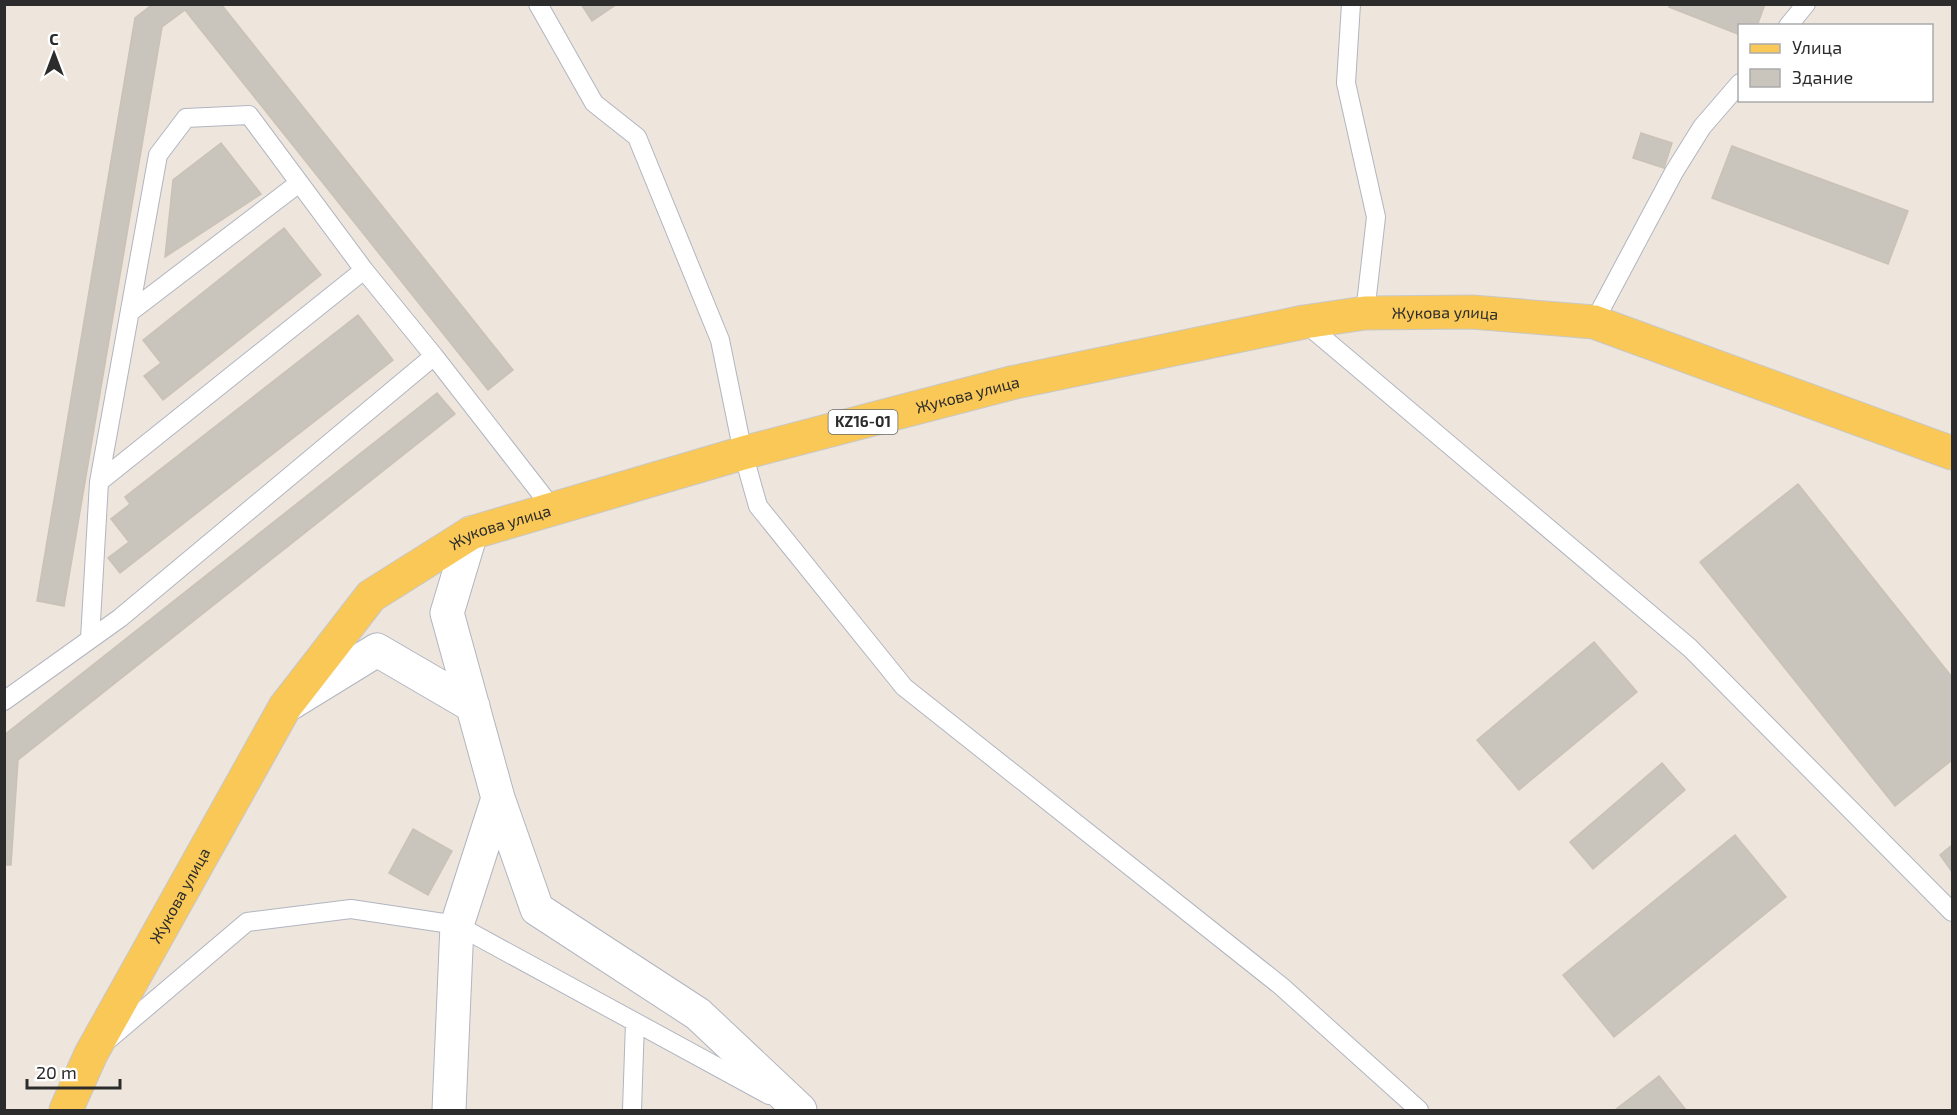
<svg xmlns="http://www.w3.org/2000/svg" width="1957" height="1115" font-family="'Exo 2',sans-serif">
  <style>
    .building { fill: #c9c4bc; stroke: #cac2b6; stroke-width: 1.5 }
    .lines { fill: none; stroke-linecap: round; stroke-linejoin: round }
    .lane-casing { stroke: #b1b5c0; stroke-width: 20 }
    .street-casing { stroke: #b1b5c0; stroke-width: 35 }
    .primary-casing { stroke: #c8c8c8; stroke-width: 35 }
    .lane { stroke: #fff; stroke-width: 18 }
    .street { stroke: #fff; stroke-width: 33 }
    .primary { stroke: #f9c857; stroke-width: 33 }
    .labels { text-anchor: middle; stroke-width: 4.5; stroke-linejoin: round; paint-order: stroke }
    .shield { fill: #fff; stroke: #6b6b6b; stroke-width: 1.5 }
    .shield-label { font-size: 15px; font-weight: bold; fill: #2c2c2c }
    .street-label { font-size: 16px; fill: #2c2c2c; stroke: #fff }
  </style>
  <rect width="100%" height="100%" fill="#eee6dd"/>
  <path class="building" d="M153 4H221L513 370 488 390 185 10 162 27 64 606 37 601 135 18Z
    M581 4H617L592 21Z
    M1670 4H1765L1757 26H1740V35L1669 7Z
    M1641 133 1672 143 1664 168 1633 158Z
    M221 143 261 194 165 257 173 180Z
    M1732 146 1908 211 1888 264 1712 198Z
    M284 228 321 275 163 400 144 376 161 363 143 340Z
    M358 315 393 360 120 573 108 558 129 542 111 519 130 504 125 497Z
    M437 393 455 414 18 760 11 865H4V735Z
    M1798 484 1952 677V760L1895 806 1700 562Z
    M1594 642 1637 692 1519 790 1477 740Z
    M1662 763 1685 790 1593 869 1570 842Z
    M413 829 452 851 428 895 389 873Z
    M1735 835 1786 897 1614 1037 1563 975Z
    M1952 845V872L1940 855Z
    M1659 1076 1686 1110H1615Z"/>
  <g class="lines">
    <defs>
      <path id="lane" d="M538 4 594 103 637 137 720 340 743 453 758 506 904 687 1281 986 1419 1110
        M1351 4 1346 83 1376 217 1365 313
        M1788 26 1806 4
        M130 312 299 183
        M1304 322 1690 648 1952 912
        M1594 322 1674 172 1702 127 1740 83
        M99 482 158 155 186 118 249 115 364 270
        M90 639 99 482 364 270 434 356
        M4 701 120 618 434 356 553 509
        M108 1040 247 922 351 909 457 925 769 1095
        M632 1110 635 1022"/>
      <path id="street" d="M471 533 447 613 498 798 537 909 698 1014 800 1110
        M286 706 377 650 473 706
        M449 1110 457 925 498 798"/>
      <g id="primary">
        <path id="s1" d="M66 1110 91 1054 285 707 371 596 471 533 743 453 1011 383 1304 322 1365 313 1472 312 1594 322 1952 453"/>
      </g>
    </defs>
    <use href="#lane" class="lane-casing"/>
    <use href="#street" class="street-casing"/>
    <use href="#primary" class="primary-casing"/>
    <use href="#lane" class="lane"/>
    <use href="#street" class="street"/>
    <use href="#primary" class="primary"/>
  </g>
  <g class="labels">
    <rect class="shield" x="828.5" y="410" width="69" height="24" rx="4.5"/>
    <g class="shield-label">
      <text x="863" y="427">KZ16-01</text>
    </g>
    <g class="street-label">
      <text dy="6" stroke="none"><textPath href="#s1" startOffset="1719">Жукова улица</textPath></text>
      <text dy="6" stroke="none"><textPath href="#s1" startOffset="1233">Жукова улица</textPath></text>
      <text dy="6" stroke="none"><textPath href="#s1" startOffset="747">Жукова улица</textPath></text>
      <text dy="6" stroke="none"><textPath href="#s1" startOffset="243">Жукова улица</textPath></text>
    </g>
  </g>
  <rect width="1957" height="1115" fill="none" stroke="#2c2c2c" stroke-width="12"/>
  <rect x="1738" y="24" width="195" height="78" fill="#ffffff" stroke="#ababab" stroke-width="1.5"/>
  <rect x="1750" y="44" width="30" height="9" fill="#f9c857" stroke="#ababab" stroke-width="1.5"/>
  <text x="1792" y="54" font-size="18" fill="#2c2c2c">Улица</text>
  <rect x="1750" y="69" width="30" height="18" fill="#c9c4bc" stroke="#ababab" stroke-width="1.5"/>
  <text x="1792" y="84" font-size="18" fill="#2c2c2c">Здание</text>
  <g transform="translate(54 54)" stroke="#ffffff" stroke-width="4.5" paint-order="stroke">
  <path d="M0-4.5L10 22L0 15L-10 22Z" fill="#2c2c2c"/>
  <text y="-9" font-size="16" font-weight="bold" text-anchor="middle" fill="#2c2c2c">С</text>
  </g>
  <path d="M27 1079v9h93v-9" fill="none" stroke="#2c2c2c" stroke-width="3"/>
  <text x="36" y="1079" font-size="18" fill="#2c2c2c" stroke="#ffffff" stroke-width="4.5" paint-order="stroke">20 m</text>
</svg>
